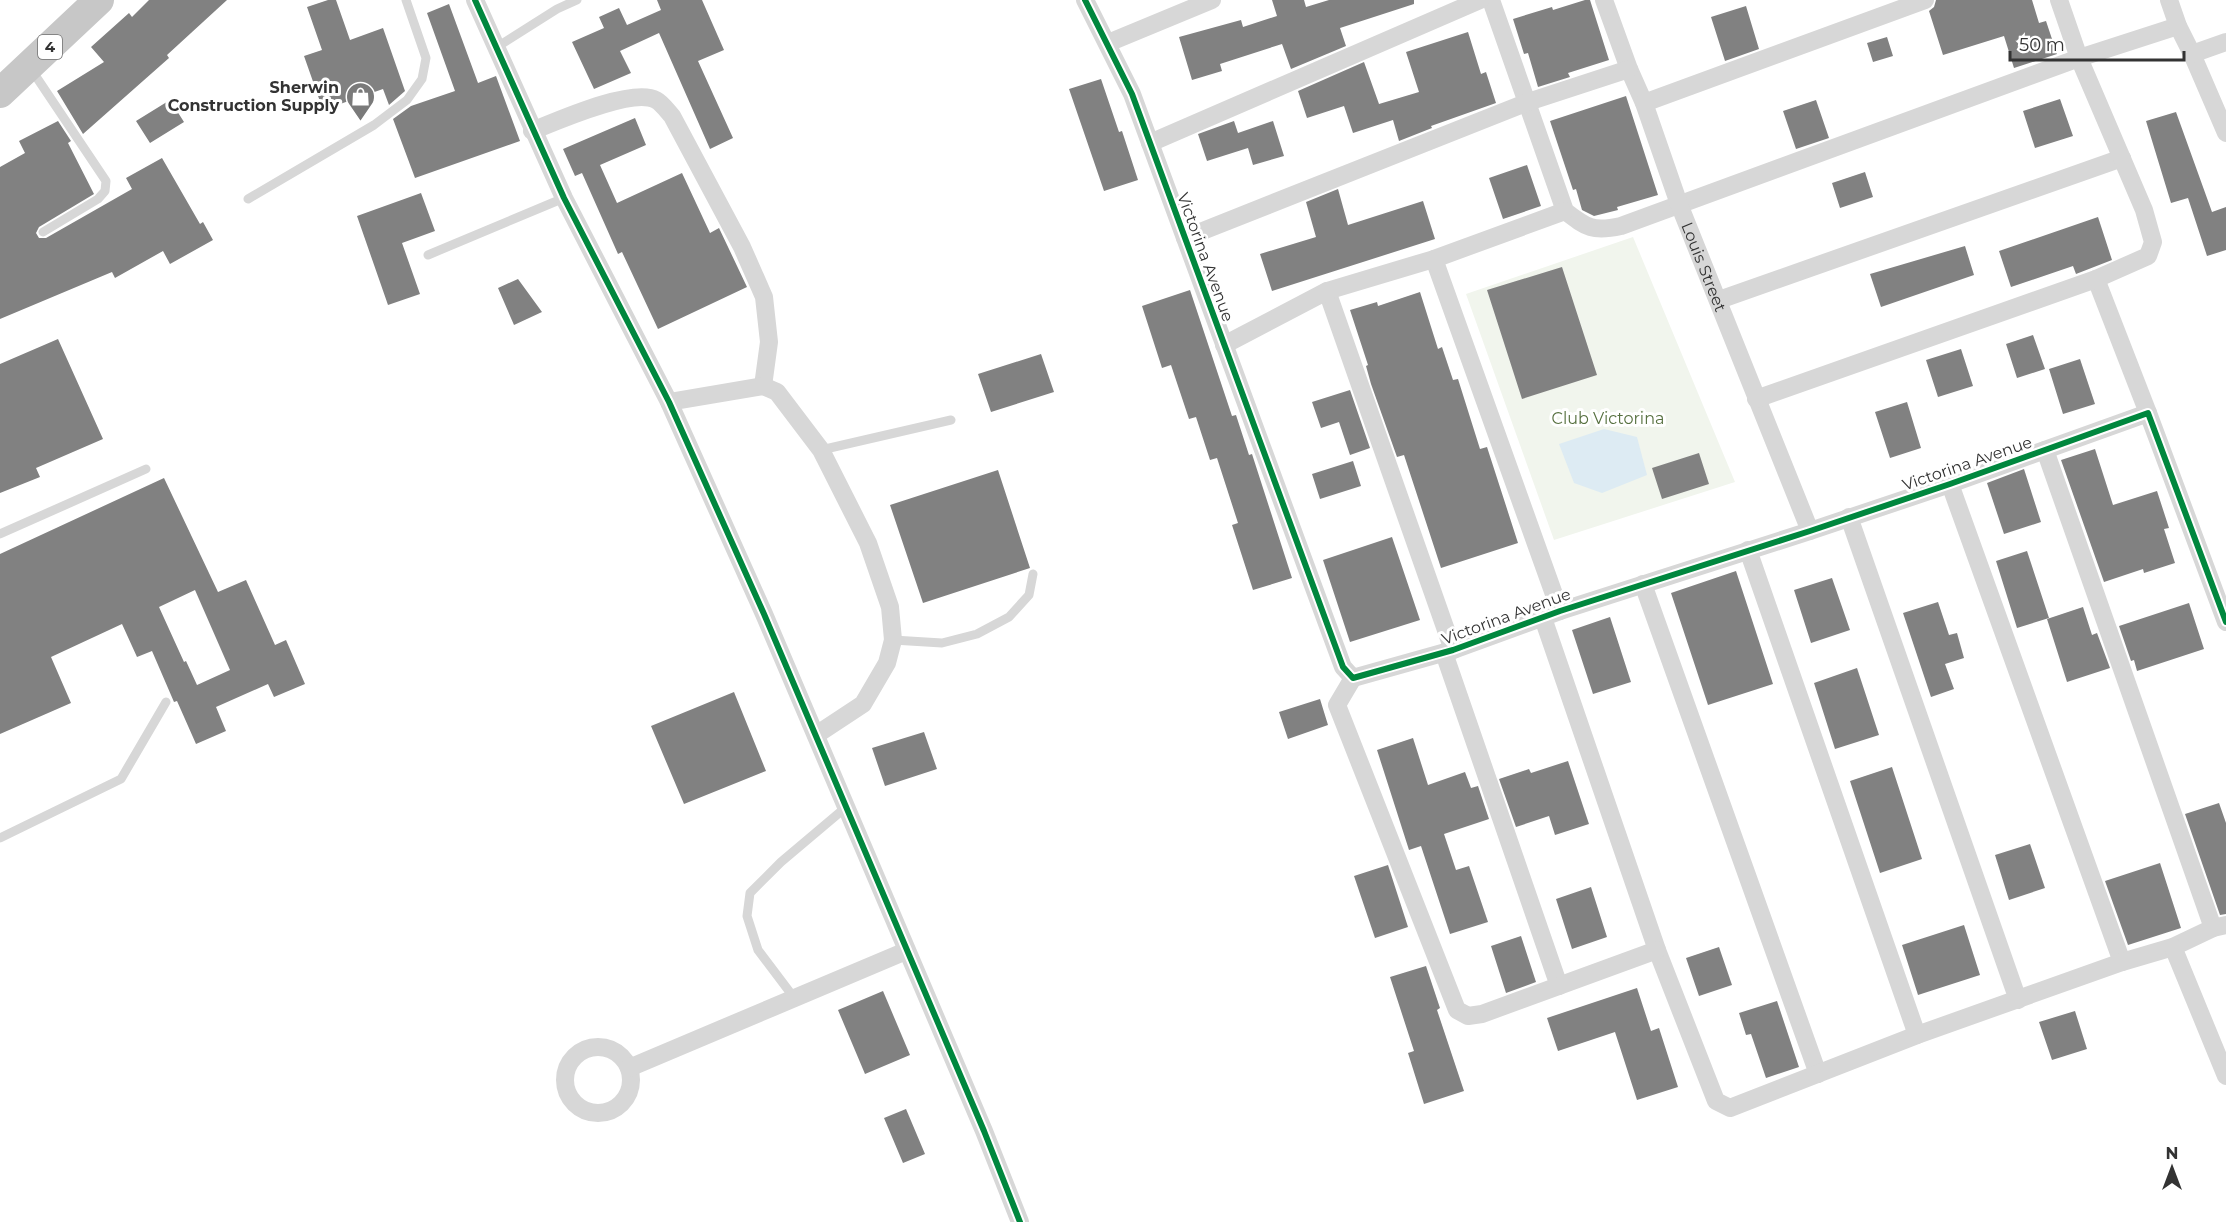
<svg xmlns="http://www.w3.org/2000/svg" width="2226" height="1222" font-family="Montserrat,sans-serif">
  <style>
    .green { fill: #f1f5ed }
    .water { fill: #ddebf3 }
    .building { fill: #818181; fill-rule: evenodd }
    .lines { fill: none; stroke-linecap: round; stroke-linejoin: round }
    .service { stroke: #d7d7d7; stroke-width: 9 }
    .minor { stroke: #d7d7d7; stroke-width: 18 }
    .trunk { stroke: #c7c7c7; stroke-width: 30 }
    .cycleway-casing { stroke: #fff; stroke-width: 10 }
    .cycleway { stroke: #00873e; stroke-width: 6 }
    .labels { text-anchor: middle; stroke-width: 6; stroke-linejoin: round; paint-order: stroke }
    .shield { fill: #fff; stroke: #707070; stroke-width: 1.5 }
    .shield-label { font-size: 15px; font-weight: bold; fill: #333 }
    .poi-label { font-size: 16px; font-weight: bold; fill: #333; stroke: #fff; text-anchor: end }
    .street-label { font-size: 16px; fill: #333; stroke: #fff }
    .park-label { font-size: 16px; fill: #56703f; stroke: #fff }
  </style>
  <rect width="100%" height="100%" fill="#fff"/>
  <path class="green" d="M1633 237 1735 482 1554 540 1466 294Z"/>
  <path class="water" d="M1604 429 1637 437 1647 475 1602 493 1574 483 1559 444Z"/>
  <path class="building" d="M149 0H227L167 55 169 58 83 134 57 91 104 62 91 47 129 13 132 17Z
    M328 0H336L350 40 383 28 405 91 389 105 383 89 323 110 304 56 322 50 307 7Z
    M657 0H702L724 50 698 61 733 138 710 149 659 33 620 51 631 73 594 89 572 42 604 28 599 17 619 8 627 25 661 10Z
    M1272 0H1304L1306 7 1329 0H1414V4L1340 28 1346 46 1291 69 1282 44 1220 64 1222 71 1192 80 1179 37 1241 20 1243 27 1277 16Z
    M1585 0H1590L1609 60 1568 73 1570 77 1538 87 1528 53 1524 54 1513 19 1552 7 1553 10Z
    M1936 0H2032L2039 23 2046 21 2057 54 2014 68 2004 36 1943 55 1929 11 1934 7Z
    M449 4 478 83 496 76 520 141 415 178 393 119 411 106 455 91 427 13Z
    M1746 6 1759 49 1725 61 1711 17Z
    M1468 32 1481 74 1486 72 1496 103 1431 126 1432 128 1399 141 1393 120 1353 133 1344 106 1307 118 1298 91 1364 62 1379 104 1419 92 1406 52Z
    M1887 37 1893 56 1873 62 1867 43Z
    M1101 79 1119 132 1122 131 1138 180 1104 191 1069 89Z
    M1626 96 1658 195 1617 207 1618 210 1594 216 1582 210 1576 189 1573 190 1550 121Z
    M2060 99 2073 136 2035 148 2023 111Z
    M170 100 184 122 150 143 136 121Z
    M1816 100 1829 138 1796 149 1783 111Z
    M2176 112 2212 212 2226 207V250L2207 256 2188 198 2171 203 2146 121Z
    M635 118 646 145 600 165 617 203 682 173 710 233 719 228 747 287 658 329 622 252 618 254 582 173 575 176 563 149Z
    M58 121 71 141 68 143 94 194 39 227 36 233 39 238H46L132 189 126 178 162 158 200 224 203 222 213 240 170 264 163 251 115 278 112 272 0 319V167L25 153 19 141Z
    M1234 121 1238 133 1273 121 1284 156 1253 165 1248 148 1207 161 1198 134Z
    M1527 165 1541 206 1503 219 1489 178Z
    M1865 172 1873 197 1840 208 1832 183Z
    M1338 189 1348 225 1423 201 1435 239 1272 291 1260 254 1316 237 1306 202Z
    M421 193 435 231 402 243 420 294 388 305 357 216Z
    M2098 217 2112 260 2076 274 2073 266 2011 287 1999 251Z
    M1965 246 1974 275 1881 307 1870 274Z
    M1562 267 1597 375 1522 399 1487 290Z
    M518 279 542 312 514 325 498 288Z
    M1190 290 1232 416 1236 415 1249 455 1252 454 1292 578 1253 590 1232 525 1238 523 1217 458 1210 460 1196 417 1189 419 1171 365 1162 368 1142 306Z
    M1420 292 1438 349 1442 347 1453 380 1458 379 1480 449 1487 447 1518 543 1441 568 1404 455 1397 457 1371 384 1366 366 1368 365 1350 310 1377 302 1378 306Z
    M2033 335 2045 369 2017 378 2006 344Z
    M58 339 103 439 36 468 40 477 0 493V364Z
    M1961 349 1973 386 1938 397 1926 360Z
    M1041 354 1054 392 991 412 978 374Z
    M2080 359 2095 404 2063 414 2049 369Z
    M1350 390 1370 448 1350 455 1339 422 1321 428 1312 402Z
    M1907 402 1921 448 1890 458 1875 412Z
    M2095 449 2113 505 2157 491 2169 528 2164 529 2175 563 2144 573 2143 569 2104 582 2061 460Z
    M1699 453 1709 484 1662 499 1652 468Z
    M1353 461 1361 486 1320 499 1312 474Z
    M2024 469 2041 522 2004 534 1987 483Z
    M998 470 1030 568 923 603 890 505Z
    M164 478 218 592 246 580 275 645 286 640 305 684 274 697 268 684 216 707 226 731 196 744 177 701 174 702 152 651 137 657 122 624 51 657 71 703 0 734V554ZM195 590 230 670 197 685 186 661 184 662 159 607Z
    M1392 537 1420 620 1350 642 1323 560Z
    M2027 551 2049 618 2017 628 1996 561Z
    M1736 571 1773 684 1708 705 1671 593Z
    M1832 578 1850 630 1811 643 1794 590Z
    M1938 602 1949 635 1957 633 1964 658 1945 664 1954 689 1931 697 1903 613Z
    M2189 603 2204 649 2137 671 2134 660 2131 661 2119 626Z
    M2083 607 2092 635 2097 633 2110 668 2067 682 2047 619Z
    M1610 617 1631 682 1593 694 1572 630Z
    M1857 668 1879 735 1835 749 1814 683Z
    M734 692 766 771 684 804 651 726Z
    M1320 699 1328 725 1288 739 1279 712Z
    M924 732 937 769 885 786 872 748Z
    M1413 738 1428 785 1465 772 1471 788 1478 786 1489 819 1444 834 1456 870 1469 866 1488 922 1450 934 1421 846 1409 850 1377 750Z
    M1568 761 1589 824 1555 835 1549 816 1516 827 1499 779 1529 769 1531 773Z
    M1892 767 1922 859 1880 873 1850 781Z
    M2219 803 2226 823V914L2220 915 2185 814Z
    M2030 844 2045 888 2009 900 1995 855Z
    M2160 863 2181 928 2128 945 2105 881Z
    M1388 865 1408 927 1375 938 1354 876Z
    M1591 887 1607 937 1572 949 1556 899Z
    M1964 925 1980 975 1918 995 1902 945Z
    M1521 936 1536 982 1506 993 1491 946Z
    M1719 947 1732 985 1699 996 1686 958Z
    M1426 966 1440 1008 1437 1010 1464 1091 1424 1104 1408 1053 1414 1051 1390 977Z
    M1637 988 1651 1031 1659 1028 1678 1087 1637 1100 1615 1032 1558 1051 1547 1018Z
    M883 991 910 1055 865 1074 838 1010Z
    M1777 1001 1799 1067 1766 1078 1751 1034 1746 1035 1739 1013Z
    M2075 1011 2087 1049 2052 1060 2039 1022Z
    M906 1109 925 1154 903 1163 884 1118Z"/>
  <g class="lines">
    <path class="service" d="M497 47 557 9 577 0
      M31 69 106 181 105 191 98 199 43 232
      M248 199 374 125 407 100 422 79 426 58 406 0
      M428 255 564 198
      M821 450 951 420
      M0 534 146 469
      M893 640 942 643 977 634 1009 617 1029 595 1033 574
      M0 838 121 779 166 702
      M795 999 758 950 747 916 750 893 781 862 845 808"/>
    <g class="minor">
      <path d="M475 0 564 198 669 402 764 614 984 1131 1020 1222"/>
      <path d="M1085 0 1132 94 1343 667 1353 678 1453 650 1560 611 1810 531 1950 484 2148 413 2226 622"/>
      <path d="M1491 0 1565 211C1587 228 1593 232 1621 226L2079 58 2178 26"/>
      <path id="s1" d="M1604 0 1629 69 1644 103 1679 204 1810 531"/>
      <path d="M2169 0 2178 26 2192 54 2226 133"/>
      <path d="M1108 43 1212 0"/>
      <path d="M2192 54 2226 42"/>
      <path d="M1644 103 1925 0"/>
      <path d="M532 131C557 121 633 87 656 100 662 103 668 112 672 116L742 247 764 297 769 342 763 386"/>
      <path d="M1150 143 1480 0"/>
      <path d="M1185 238 1528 102 1629 69"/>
      <path d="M1434 259 1560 611"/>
      <path d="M2096 279 2148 413"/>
      <path d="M1327 291 1453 650"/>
      <path d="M1719 300 2122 158"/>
      <path d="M1224 345 1327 291 1434 259 1565 211"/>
      <path d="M1756 399 2096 279 2148 256 2153 242 2144 210 2079 58 2059 0"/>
      <path d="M669 402 763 386 777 392 821 450 868 543 890 607 893 640 887 663 863 704 816 735"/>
      <path d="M2045 450 2213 928"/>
      <path d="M1950 484 2122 962"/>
      <path d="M1849 517 2018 1000"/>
      <path d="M1748 550 1917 1035"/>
      <path d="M1643 584 1818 1074"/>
      <path d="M1543 618 1657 950 1716 1101 1730 1108 1917 1035 2122 962 2173 947 2213 928 2226 925"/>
      <path d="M1444 653 1559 986"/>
      <path d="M1353 678 1337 705 1457 1010 1468 1016 1482 1014 1657 950"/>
      <path d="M2173 947 2226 1076"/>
      <circle cx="598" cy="1080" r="33"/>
      <path d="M629 1068 906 951"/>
    </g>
    <path class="trunk" d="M0 93 99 0"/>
    <defs>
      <path id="cycleway" d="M475 0 564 198 669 402 764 614 984 1131 1020 1222
        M1085 0 1132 94 1343 667 1353 678 1453 650 1560 611 1810 531 1950 484 2148 413 2226 622"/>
    </defs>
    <use href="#cycleway" class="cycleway-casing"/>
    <use href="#cycleway" class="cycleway"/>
  </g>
  <defs>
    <symbol id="shop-pin" viewBox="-11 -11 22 30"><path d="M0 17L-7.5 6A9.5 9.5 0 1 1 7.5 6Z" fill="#7a7a7a" stroke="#fff"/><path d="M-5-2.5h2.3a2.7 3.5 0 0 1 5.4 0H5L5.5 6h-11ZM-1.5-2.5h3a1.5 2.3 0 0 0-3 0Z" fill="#fff"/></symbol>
  </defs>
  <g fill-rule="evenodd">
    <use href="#shop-pin" x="344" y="80" width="33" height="45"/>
  </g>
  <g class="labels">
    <rect class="shield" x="38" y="35" width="24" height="24" rx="4.5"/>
    <g class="shield-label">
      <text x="50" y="52">4</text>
    </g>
    <g class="poi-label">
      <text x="339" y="93">Sherwin<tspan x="339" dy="18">Construction Supply</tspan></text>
    </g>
    <g class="street-label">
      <text transform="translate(1206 257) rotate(70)" y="6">Victorina Avenue</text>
      <text dy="6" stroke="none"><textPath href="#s1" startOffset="285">Louis Street</textPath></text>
      <text transform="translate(1967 463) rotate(-19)" y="6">Victorina Avenue</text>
      <text transform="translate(1506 616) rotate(-20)" y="6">Victorina Avenue</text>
    </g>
    <g class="park-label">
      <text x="1608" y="424">Club Victorina</text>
    </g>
  </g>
  <g transform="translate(2172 1168)" stroke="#ffffff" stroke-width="4.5" paint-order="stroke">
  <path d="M0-4.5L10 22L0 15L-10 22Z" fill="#333333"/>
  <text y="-9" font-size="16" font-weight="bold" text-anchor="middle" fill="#333333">N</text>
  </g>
  <path d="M2010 51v9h174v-9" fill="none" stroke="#333333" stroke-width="3"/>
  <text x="2019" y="51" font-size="18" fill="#333333" stroke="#ffffff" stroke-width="4.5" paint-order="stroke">50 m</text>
</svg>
